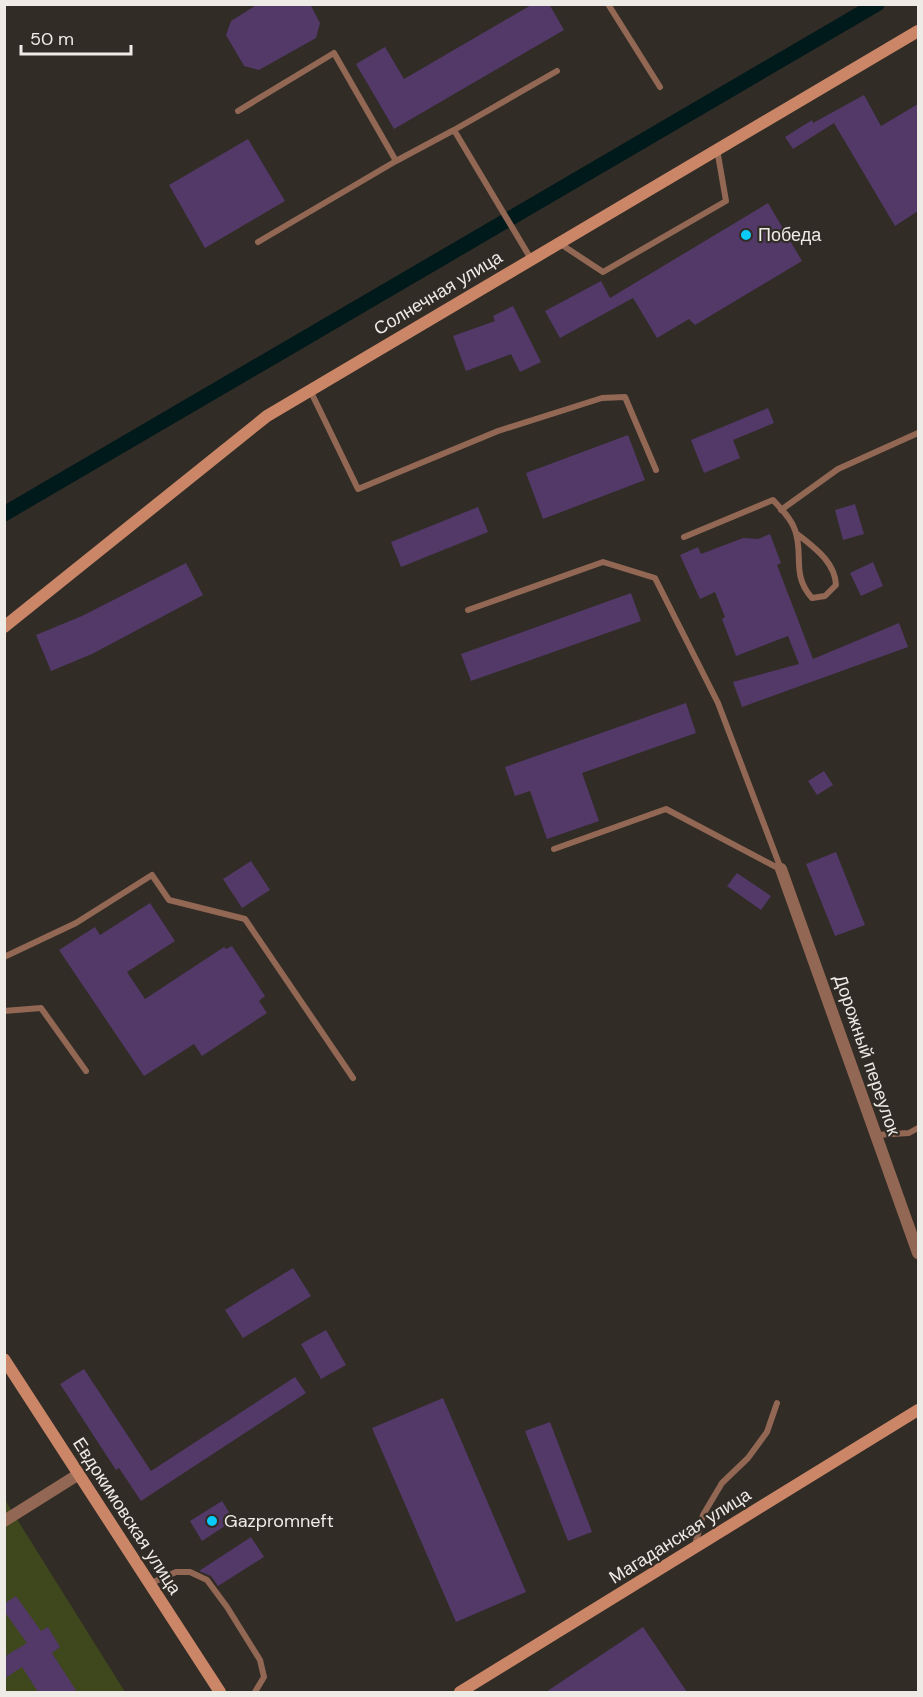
<svg xmlns="http://www.w3.org/2000/svg" width="923" height="1697" font-family="'DM Sans',sans-serif">
  <style>
    .green { fill: #3f471d }
    .lines { fill: none; stroke-linecap: round; stroke-linejoin: round }
    .canal { stroke: #00191b; stroke-width: 15 }
    .building { fill: #523968 }
    .lane { stroke: #926753; stroke-width: 6 }
    .street { stroke: #926753; stroke-width: 12 }
    .secondary { stroke: #cb8667; stroke-width: 12 }
    .poi-dot { fill: #0acafa; stroke: #312c26; stroke-width: 2 }
    .labels { text-anchor: middle; stroke-width: 4.5; stroke-linejoin: round; paint-order: stroke }
    .poi-label { font-size: 18px; fill: #eeebe7; stroke: #312c26; text-anchor: start }
    .street-label { font-size: 18px; fill: #eeebe7; stroke: #312c26 }
  </style>
  <rect width="100%" height="100%" fill="#312c26"/>
  <path class="green" d="M5 1500 125 1692H5Z"/>
  <g class="lines">
    <path class="canal" d="M4 514 877 4"/>
  </g>
  <path class="building" d="M258 4H310L320 23 316 38 259 70 244 66 226 35 231 21Z
    M533 4H549L564 30 394 129 356 64 385 47 404 79Z
    M864 95 881 126 918 104V211L895 226 834 123 793 149 785 137 812 120 813 123Z
    M248 139 285 201 205 248 169 185Z
    M768 203 802 261 695 325 689 319 657 338 633 298 560 338 545 311 601 281 610 298Z
    M513 306 541 362 520 372 511 354 466 371 453 336 495 321 493 316Z
    M768 408 774 423 733 440 740 458 704 473 691 440Z
    M628 435 645 480 543 519 526 473Z
    M855 504 864 534 843 540 835 510Z
    M478 507 488 532 401 567 391 542Z
    M770 534 781 563 777 565 813 659 899 623 908 647 742 707 733 682 799 664 788 636 736 656 722 619 725 617 715 592 700 599 680 555 698 547 701 554 743 538 758 539Z
    M873 562 883 586 861 596 850 573Z
    M186 563 203 595 92 654 51 671 36 635 82 616Z
    M631 593 641 621 471 681 461 654Z
    M686 703 696 733 582 773 599 821 547 839 530 791 515 796 505 767Z
    M824 771 833 785 817 795 808 781Z
    M836 852 865 925 835 936 806 864Z
    M251 861 270 890 242 908 223 879Z
    M737 873 771 896 761 910 727 886Z
    M150 903 175 941 127 972 145 999 224 947 226 949 232 946 265 996 259 1001 267 1013 202 1056 194 1044 144 1076 59 950 95 927 100 935Z
    M293 1268 311 1296 243 1338 225 1310Z
    M326 1330 346 1365 321 1379 301 1344Z
    M84 1369 151 1471 295 1377 306 1393 141 1501 119 1468 116 1470 60 1384Z
    M443 1398 526 1592 456 1622 372 1428Z
    M550 1422 592 1532 568 1541 525 1431Z
    M222 1501 234 1520 202 1541 190 1521Z
    M251 1537 264 1557 218 1586 211 1576 199 1571Z
    M16 1596 41 1631 48 1627 60 1647 52 1653 77 1692H38L22 1667 4 1679V1657L27 1643 4 1611V1604Z
    M643 1627 687 1692H546Z"/>
  <g class="lines">
    <path class="lane" d="M608 4 660 87
      M238 111 334 53 396 161
      M454 130 557 71
      M258 242 396 161 454 130 531 259
      M559 243 603 272 726 201 717 149
      M310 390 358 489 498 431 602 398 625 397 656 470
      M781 510 838 469 918 433
      M684 537 773 500C781 509 791 518 795 530 804 556 791 574 812 598L825 596 836 585C835 561 813 547 796 533
      M468 610 603 562 655 578 718 703 781 869
      M554 849 666 809 780 869
      M4 957 76 923 152 875 169 900 245 919 353 1078
      M4 1011 41 1008 86 1071
      M876 1135 909 1133 918 1128
      M695 1545 703 1515 722 1483 748 1458 767 1432 777 1403
      M149 1584 176 1572H190L207 1580 227 1607 260 1660 264 1677 255 1692"/>
    <path class="street" d="M781 869 918 1253
      M4 1521 79 1474"/>
    <path class="secondary" d="M4 627 267 416 918 31
      M4 1359 220 1692
      M460 1692 918 1410"/>
  </g>
  <g class="poi-dot">
    <circle cx="746" cy="235" r="6"/>
    <circle cx="212" cy="1521" r="6"/>
  </g>
  <g class="labels">
    <g class="poi-label">
      <text x="758" y="241">Победа</text>
      <text x="224" y="1527">Gazpromneft</text>
    </g>
    <g class="street-label">
      <text transform="translate(438 293) rotate(-31)" y="6">Солнечная улица</text>
      <text transform="translate(867 1055) rotate(71)" y="6">Дорожный переулок</text>
      <text transform="translate(127 1516) rotate(57)" y="6">Евдокимовская улица</text>
      <text transform="translate(680 1536) rotate(-32)" y="6">Магаданская улица</text>
    </g>
  </g>
  <rect width="923" height="1697" fill="none" stroke="#eeebe7" stroke-width="12"/>
  <path d="M21 45v9h110v-9" fill="none" stroke="#eeebe7" stroke-width="3"/>
  <text x="30" y="45" font-size="18" fill="#eeebe7" stroke="#312c26" stroke-width="4.5" paint-order="stroke">50 m</text>
</svg>
